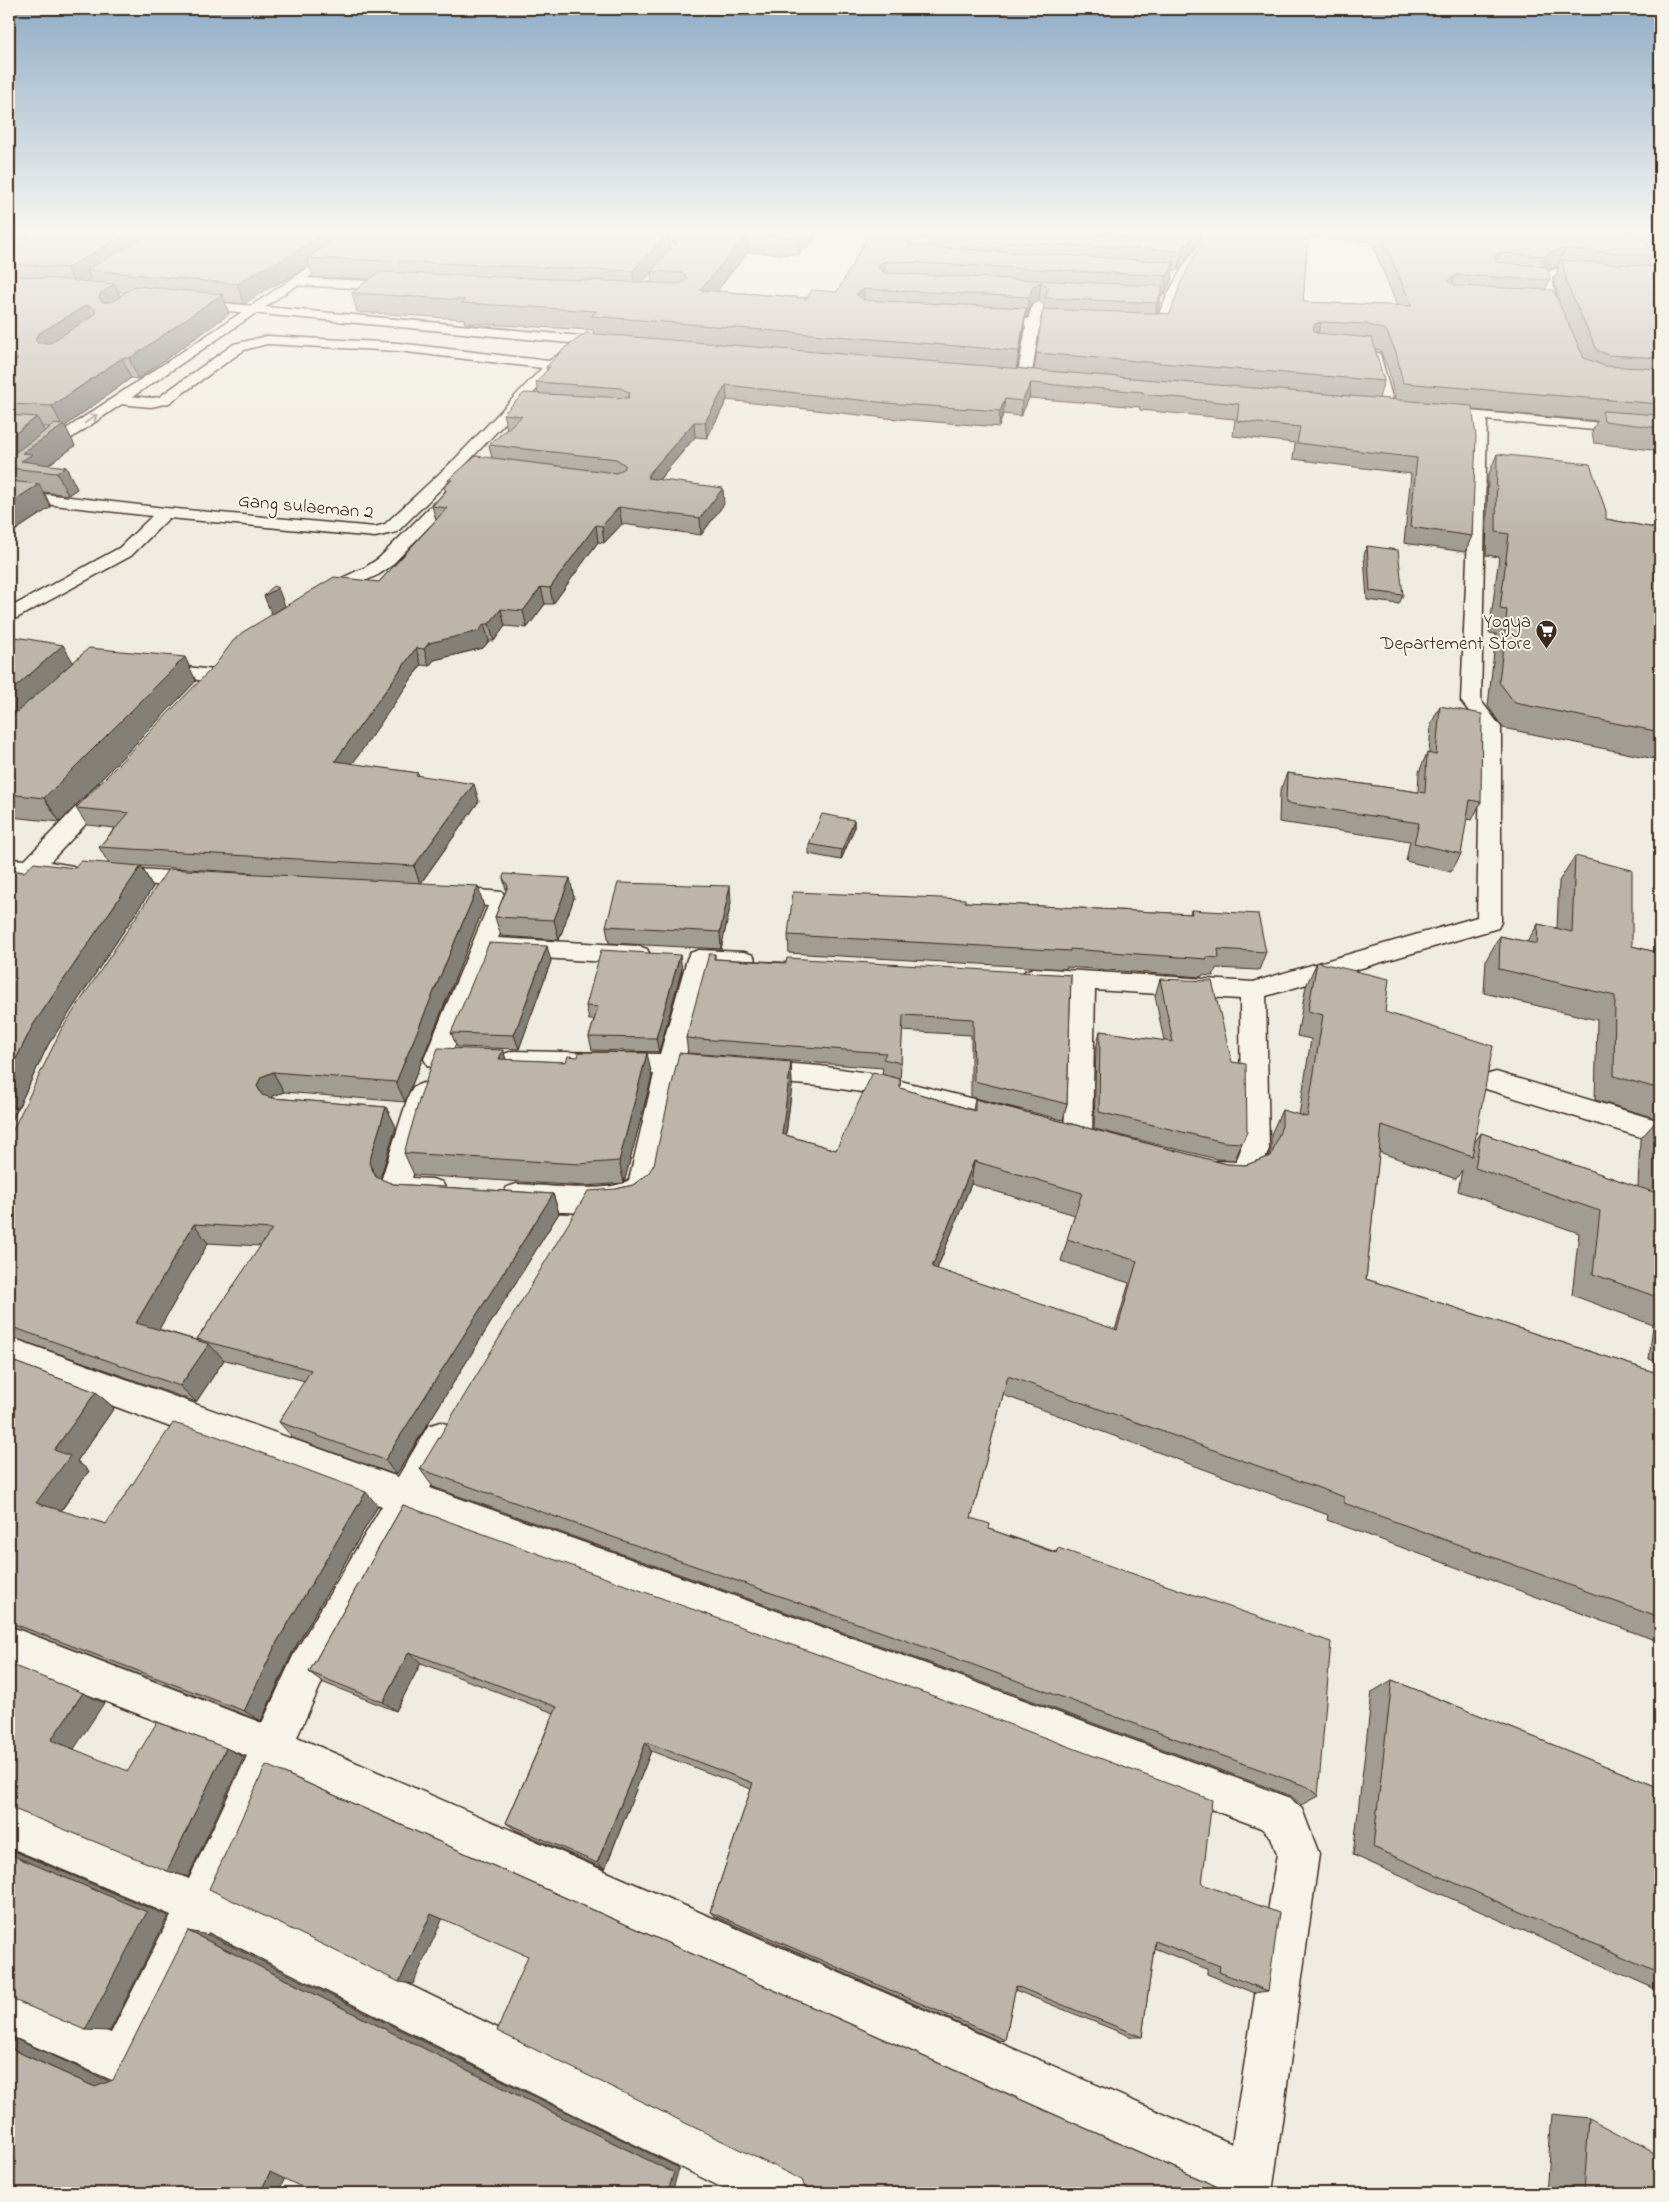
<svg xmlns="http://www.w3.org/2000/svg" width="1669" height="2202" font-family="'Indie Flower',sans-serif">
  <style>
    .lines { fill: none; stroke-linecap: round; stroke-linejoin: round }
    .minor-casing { stroke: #3b2a1e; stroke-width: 3 }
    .tertiary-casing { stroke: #3b2a1e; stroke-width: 3 }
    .secondary-casing { stroke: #3b2a1e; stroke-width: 3 }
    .minor { fill: #f7f3e8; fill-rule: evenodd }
    .tertiary { fill: #f7f3e8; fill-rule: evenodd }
    .secondary { fill: #f7f3e8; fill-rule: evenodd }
    .wall { fill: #a39c92; stroke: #3b2a1e; fill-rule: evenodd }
    .shaded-wall { fill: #847f77; stroke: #3b2a1e }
    .building { fill: #bdb5aa; stroke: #3b2a1e; fill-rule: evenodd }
    .oneway { stroke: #998e83 }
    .labels { text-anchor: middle; stroke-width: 4; stroke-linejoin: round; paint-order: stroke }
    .far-street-label { font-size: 19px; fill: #3b2a1e; stroke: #f7f3e8 }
    .far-poi-label { font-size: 19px; fill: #3b2a1e; stroke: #f7f3e8; text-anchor: end }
  </style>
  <rect width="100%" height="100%" fill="#efebe0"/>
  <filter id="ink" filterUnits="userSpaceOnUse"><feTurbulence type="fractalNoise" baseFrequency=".02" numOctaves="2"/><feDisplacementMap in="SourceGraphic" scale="10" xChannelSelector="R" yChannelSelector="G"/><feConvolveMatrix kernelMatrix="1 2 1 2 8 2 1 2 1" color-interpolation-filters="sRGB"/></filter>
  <g filter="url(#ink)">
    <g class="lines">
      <defs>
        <path id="minor" d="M721 231H732L716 250 712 251 631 248 625 245 631 242 709 245Z
          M1208 231H1219L1188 276 1175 301 1165 332H1135L1134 329 1135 326 1155 325C1167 289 1186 262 1208 231Z
          M1045 265 1051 268 1048 294 1040 320 1077 322 1083 326 1077 330 1039 328 1031 379 1024 383 1017 379 1026 327 988 325 982 321 988 317 1028 319 1036 294 1039 268Z
          M1557 269 1660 277V284L1552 277 1557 305 1566 326 1560 330C1546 326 1542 288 1540 275L1542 273Z
          M295 278 399 282 405 286 399 290 291 285V279Z
          M267 336 398 343 549 361 575 343 582 347 557 368 464 466 397 532 375 537 169 518 131 556 15 619 9 620V608L119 548 152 516 9 500V490L165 508 375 527 385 524 454 460 542 368 398 351 267 344 244 350 169 403 151 407 119 404 112 400C119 392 147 400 159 397L234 344Z
          M1368 348 1380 354 1395 408 1393 411H1383L1381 408 1373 373 1367 356 1361 352Z
          M1480 412 1487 416 1481 701 1501 727V922L1498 928 1266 996 1269 1149 1258 1178C1240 1184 1226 1188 1208 1181L1204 1173 1208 1165 1218 1161 1236 1162 1241 1149 1240 999 1095 990 1092 1137 1088 1145 1078 1148 1068 1145 1064 1137 1070 988 1025 983 1021 977 1025 971 1034 968 1253 982 1477 917 1481 727 1461 701 1473 416Z
          M440 501 446 503 448 506 446 509 391 566 378 575 325 599H313L310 595 313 591 366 567 379 558 434 503Z
          M156 664 215 670 222 672 225 676 222 680 215 682 149 674 146 670 149 666Z
          M106 782 114 784 117 789 114 794 50 862 73 866 77 871 73 876 65 879 9 873V859L25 860 98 784Z
          M110 867 199 873 207 876 211 881 207 886 199 889 102 880 98 875 102 870Z
          M444 887 502 892 512 905 498 938 638 946 647 949 650 955 647 961 638 964 492 955 446 1066 437 1069 428 1066 424 1059 488 906 436 901 432 895 436 889Z
          M699 950 744 952 753 955 756 961 753 967 744 970 709 968 686 1055 721 1061 725 1068 721 1075 712 1078 681 1075 657 1186C653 1192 651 1197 645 1201 618 1217 535 1214 507 1205L502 1196 507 1187 517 1184C542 1185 610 1194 629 1180L654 1074 513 1071 504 1068 500 1061 504 1054 513 1051 660 1054 687 959 690 953Z
          M755 1061 820 1066 868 1073 1010 1108 1020 1111 1024 1119 1020 1127 1010 1130 868 1093 820 1086 755 1081 745 1078 742 1071 745 1064Z
          M1496 1072 1660 1121V1143L1486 1089 1482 1082 1486 1075Z
          M423 1083 433 1087 437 1094 412 1178 432 1179 442 1182 447 1191 442 1200C425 1206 403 1203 387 1194L381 1181 409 1094 413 1087Z
          M9 1337 398 1477 428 1426 440 1422 452 1426 457 1438 430 1488 926 1664 1290 1798 1302 1809 1319 1854 1272 2193H1224V2189L281 1771 225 1895 801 2176 808 2193H733L208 1932 137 2077 121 2084 9 2035V1990L111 2033 171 1915 9 1847V1805L189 1879 247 1756 9 1664V1626L262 1723 294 1654 382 1506 9 1367ZM414 1518 926 1702 1261 1828 1271 1837 1277 1854 1232 2144 297 1737 322 1682Z"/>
        <path id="tertiary" d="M190 300 612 339 619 343 612 347 186 307 184 304 186 301Z
          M1435 408 1660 428V436L1430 415 1428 412 1430 409Z"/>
        <path id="secondary" d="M364 231H377L73 437 15 481 9 483V471L63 431Z"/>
      </defs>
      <use href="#minor" class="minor-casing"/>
      <use href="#tertiary" class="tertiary-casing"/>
      <use href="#secondary" class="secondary-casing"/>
      <use href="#minor" class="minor"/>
      <use href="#tertiary" class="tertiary"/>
      <use href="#secondary" class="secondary"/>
    </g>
    <path class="wall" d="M9 231H822L799 255 748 252 717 291 807 298 837 292 871 231H1206L1205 232H1201L1199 243 1178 270H1173L1171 281 1164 295H1161L1159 306 1157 313 1170 314 1212 231H1660V451L1594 443 1592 432 1597 421 1472 410V536L1465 552 1404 543 1411 474 1293 459 1295 443 1233 436 1235 419 1140 410V407L1029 398 1021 416 1003 414 999 427 886 418 727 400 707 438 695 437 659 480 724 504 701 535 622 524 604 543 598 542 553 604H545L527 628 505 626 494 641H489L483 648 434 660 429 666 421 665 352 764 418 773 419 776 479 801 421 883 484 907 405 1102 284 1092 272 1096V1098L386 1107 396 1127 380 1179 393 1184 553 1194 559 1213 396 1475 293 1438 279 1422 305 1381 222 1359 224 1360 196 1402 9 1336V1138L253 873 141 866 153 887 48 1045 9 1127V870L24 872 75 868 109 864 99 847 115 828 87 825 76 808 379 582 436 520 432 506 445 491 449 482 448 480 492 458 489 445 507 429 503 414 538 394 536 382 547 371 546 367 594 333 593 330 465 323 464 319 357 312 352 293 370 279 313 277 309 265 288 279 268 288 244 304 225 302 229 314 142 376 138 379 131 378 65 426 75 446 48 465 66 467 77 489 68 495 44 492 51 507 10 534H9ZM1308 237 1371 242 1397 306 1303 302ZM669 242H677L670 250ZM1652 258 1657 266V267L1649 266ZM1557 267H1559L1554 279 1559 303 1545 290 1550 280 1548 269ZM651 273 652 282H642ZM90 279 92 282H85L88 280ZM118 292H126L120 296ZM1039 301 1044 305 1034 370 1017 368 1025 317H1027L1031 305ZM1375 349 1380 350 1389 372 1395 400 1379 398 1384 381ZM42 427H50L44 431ZM208 1243 261 1246 197 1339 199 1341 159 1329Z
      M1497 454 1606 519 1660 529V760L1503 728 1488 706 1496 634 1489 633 1499 557 1486 555 1488 476Z
      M1367 546 1403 595 1399 604 1367 600 1364 555Z
      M9 643 73 662 196 681 60 822 10 817 9 818Z
      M1440 706 1481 802 1472 820 1466 819 1461 854 1451 872 1406 861 1410 841 1279 822 1280 791 1287 773 1418 792 1419 772 1427 753 1429 754 1431 724Z
      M854 820V829L841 860 809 854V844Z
      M1575 856 1632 946 1660 953V1363L1649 1359 1653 1325 1572 1295 1579 1233 1458 1191 1462 1170 1456 1179 1379 1152 1366 1279 1660 1374V1642L1327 1520 1328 1515 1003 1395 971 1518 989 1529 1056 1552 1058 1548 1318 1796 1301 1805 1291 1796 927 1662 433 1487 420 1469 616 1189 633 1185 791 1062 792 1086 786 1135 836 1150 882 1075 883 1068 688 1053 686 1038 715 954V959L1071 975 1067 1104 1063 1120 971 1097V1035L902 1031 900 1088 973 1110 975 1099 1227 1164 1246 1165 1268 1157 1271 1150V1134L1282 1110 1299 1115 1311 1039 1297 1036 1306 986 1317 962 1385 1012 1475 1142 1481 1133 1638 1187 1640 1139 1658 1119 1595 1100 1597 1020 1484 993 1486 960 1500 936 1527 942 1538 924 1557 928 1559 881ZM971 1184 1075 1215 1061 1261 1129 1283 1115 1330 937 1269Z
      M503 878 574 898 559 940 501 936 495 917 506 890Z
      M965 902 1190 914 1191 910 1266 952 1259 970 1216 968 1213 976 1202 975 1201 977 1066 967V969L789 953 788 935Z
      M731 903 721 949 609 943 606 926Z
      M551 961 519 1049 457 1047 451 1033Z
      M682 969 659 1052 592 1050 589 1037 594 1020H589L586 1006Z
      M1160 979 1242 1143 1235 1160 1217 1159 1094 1129 1096 1049 1100 1031 1164 1041 1155 996Z
      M503 1050 506 1060 566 1062 578 1057 652 1076 624 1183 584 1186 414 1175 404 1153Z
      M9 1360 96 1392 114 1408 77 1461 89 1471 61 1511 106 1524 378 1506 292 1653 261 1721 9 1625Z
      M403 1505 1202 1884 1268 1991 1254 1993 1207 1974V1969L1154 1948 1142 2037H1132L1015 1990 1005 2040 999 2041 714 1916 710 1912 751 1789 651 1751 605 1869 516 1830 506 1823 554 1713 421 1663 396 1711 324 1683 309 1672Z
      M1392 1680 1660 1788V1991L1353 1855 1372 1692Z
      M1552 2114 1589 2118 1660 2193H1546Z"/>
    <path class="shaded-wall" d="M16 231H55L9 259V236Z
      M133 231H171L87 270 90 279 76 287 67 268Z
      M328 231H360L307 258 309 265 288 279 268 288 244 304 237 284 262 269Z
      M707 231H718L708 243Z
      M804 231H822L799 255 798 237Z
      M1123 231H1141L1121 247Z
      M1197 231H1201L1199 243 1178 270 1182 251Z
      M668 233 670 252 651 271V273L635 290 633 271Z
      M747 234 748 252 702 309 700 290Z
      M911 237 910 255 903 241Z
      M1565 249 1557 267 1542 271 1539 275 1546 256 1549 252Z
      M1500 253 1493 272 1494 257Z
      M885 261 884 280 877 266Z
      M1175 262 1171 281 1164 295 1167 276Z
      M1456 275 1449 294 1448 281Z
      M1041 282 1039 301 1031 305 1027 317 1029 297 1033 286Z
      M115 284 123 304 109 313 99 298 101 293Z
      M1163 286 1159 306 1154 323 1157 303Z
      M864 289V308L856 294Z
      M222 294 229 314 138 379 129 358Z
      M87 305 95 324 47 354 35 340 38 334Z
      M1026 308 1024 328 1016 372 1019 351Z
      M1321 322 1316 342 1313 329 1315 324Z
      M122 358 131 378 65 426 75 446 41 470 21 461 9 468V438L37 417 47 436 62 426 52 406Z
      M1031 383 1029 398 1021 416 1022 401Z
      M726 385 727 400 707 438 705 422Z
      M1005 399 1003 414 999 427 1000 411Z
      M694 422 695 437 651 489 647 476Z
      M66 467 77 489 68 495 57 473Z
      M39 484 51 507 10 534 9 532V504Z
      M723 488 724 504 701 535 700 518Z
      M619 507 622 524 604 543 602 526Z
      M596 525 598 542 553 604 550 588Z
      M541 587 545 604 527 628 523 611Z
      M278 588 285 606 272 615 264 596Z
      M501 609 505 626 494 641 489 624Z
      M484 624 489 641 483 648 434 660 429 666 424 649 429 643Z
      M63 645 77 669 9 731V693Z
      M416 648 421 665 342 779 335 761Z
      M185 657 196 681 60 822 44 798Z
      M474 784 479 801 420 884 414 866Z
      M854 820V829L841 860 842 850Z
      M141 866 153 887 48 1045 9 1127V1073L33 1025Z
      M570 878 574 898 559 940 554 920Z
      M478 886 484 907 405 1102 396 1082Z
      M730 886 731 903 721 949 720 932Z
      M547 946 551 961 519 1049 514 1035Z
      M680 955 682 969 659 1052 656 1038Z
      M503 1050 510 1072 499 1059Z
      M647 1053 652 1076 624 1183 619 1161Z
      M791 1062 792 1086 783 1157 782 1134Z
      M273 1072 284 1092 272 1096 268 1106 257 1086 261 1077Z
      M386 1107 396 1127 379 1182 369 1163Z
      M974 1161 971 1184 929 1289 932 1267Z
      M553 1194 559 1213 396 1475 385 1460Z
      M194 1224 208 1243 153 1340 136 1323Z
      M209 1344 224 1360 196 1402 180 1386Z
      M96 1392 114 1408 77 1461 89 1471 56 1517 36 1503 54 1450Z
      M366 1492 378 1506 292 1653 261 1721 244 1711 277 1642Z
      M409 1652 421 1663 396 1711 383 1702Z
      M83 1693 104 1703 74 1749 51 1740Z
      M646 1742 651 1751 605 1869 597 1863Z
      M226 1748 244 1757 188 1877 167 1871Z
      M9 1849 168 1916 110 2031 85 2030 9 1854Z
      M431 1914 443 1918 413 1984 399 1982Z
      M188 1931 209 1935 679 2168 672 2193H667Z
      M9 2036 120 2086 95 2087 9 2048Z
      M290 2167 278 2193H260L270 2172Z"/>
    <path class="building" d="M9 231H16L9 236Z
      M34 231H133L67 268 9 264V246Z
      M155 231H328L282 260 262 269 237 284 87 270Z
      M348 231H614L668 233 633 271 307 258Z
      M718 231H804L798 237 747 234 700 290 807 298 812 290 837 292 871 231H1065L1124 238 1137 235 1140 231H1197L1182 251 911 237 903 241 911 246 1175 262 1167 276 885 261 877 266 884 273 1163 286 1157 303 1045 298 1048 287 1041 282 1033 286 1029 297 864 289 856 294 864 300 1026 308 1019 351 591 316 597 311 461 303 465 300 352 293 379 272 680 284 687 279 683 273 651 271 684 234 716 233Z
      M1212 231H1308L1303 302 1412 306 1379 231H1520L1546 234H1571L1581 231H1587L1639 237 1648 245 1654 256 1565 249 1549 252 1546 256 1500 253 1494 257 1495 262 1548 267 1550 280 1456 275 1448 281 1456 286 1553 290 1584 358 1605 366 1660 369V404L1403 383 1396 352 1386 330 1365 324 1321 322 1315 324 1313 329 1316 333 1372 338 1384 381 1036 353 1043 309 1170 314 1181 282 1193 258Z
      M1651 231H1660V239L1658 236Z
      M1562 260 1660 267V358L1608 355 1597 350 1567 285Z
      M9 275 115 284 101 293 99 298 103 302H112L135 286 222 294 133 356 129 358H122L52 406 9 404V365L18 359H9ZM87 305 95 310 94 315 50 343H38L35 340 38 334Z
      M586 333 1472 406 1476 437 1472 536 1410 527 1417 458 1297 443 1300 427 1237 421 1239 404 1143 394V392L1031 383 1022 401 1005 399 1000 411 886 403 726 385 705 422H694L647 476H649L647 478 723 488 700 518 619 507 602 526 596 525 550 588 541 587 523 611 501 609 489 624H484L479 631 429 643 424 649 416 648 335 761 418 773 416 775 474 784 414 866 99 847 129 813 76 808 216 664 233 641 243 632 334 577 379 582 447 508 432 506 446 491 444 487 452 480H448L476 456 616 473 625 468V465L616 459 489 445 522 416 503 414 524 393 628 398 630 393 621 388 536 382 550 367H546L566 347Z
      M1602 411 1660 415V428L1604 421Z
      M9 415 37 417 9 438Z
      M55 424 64 425 22 453 33 454 21 461 66 467 57 473 9 468V457Z
      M1497 454 1590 464 1606 511V519L1660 529V732L1515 703 1499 682 1507 610 1500 609 1509 534 1496 532Z
      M9 481 39 484 9 504Z
      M1367 546 1398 550 1403 595 1370 591Z
      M273 586 278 588 264 596Z
      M16 637 63 645 9 693V643Z
      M89 648 185 657 44 798 9 794V719Z
      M1440 706 1482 714 1481 802 1470 800 1461 854 1414 843 1419 823 1286 803 1287 773 1425 793 1427 753 1436 755Z
      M822 814 854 820 842 850 809 844Z
      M1575 856 1632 870V946L1660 953V1089L1614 1076 1615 996 1499 969 1500 936 1537 944 1538 924 1572 932Z
      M81 861 141 866 33 1025 9 1073V870L24 872 34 863 75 868Z
      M168 869 478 886 396 1082 273 1072 261 1077 257 1086 262 1095 272 1098 386 1107 369 1163 376 1177 393 1184 553 1194 385 1460 279 1422 311 1370 197 1339 272 1229 194 1224 136 1323 209 1344 180 1386 9 1326V1254L11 1251H9V1138L61 1030Z
      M504 874 570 878 554 920 495 917 508 886 503 878Z
      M618 883 730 886 720 932 606 926Z
      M793 892 965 899V902L1192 914 1191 910 1258 914 1266 952 1218 949 1219 958 1207 957V959L1070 949V951L788 935Z
      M489 943 547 946 514 1035 451 1033Z
      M601 950 680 955 656 1038 589 1037 598 1007 586 1006Z
      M709 954H715L714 959 786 963 787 958 1071 975 1067 1104 974 1081 973 1019 903 1015 901 1063 883 1059 886 1053 686 1038Z
      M1317 962 1389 979 1385 1012 1493 1046 1472 1156 1382 1125 1366 1279 1660 1374V1618L1344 1503V1497L1008 1376 971 1518 990 1524 989 1529 1056 1553 1058 1548 1331 1642 1318 1796 1308 1787 930 1649 420 1469 588 1191 616 1189 633 1185 648 1174 654 1164 679 1053 791 1062 782 1134 836 1150 873 1072 900 1079V1088L975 1111V1099L1227 1164 1246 1165 1271 1156 1282 1126V1110L1307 1117 1323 1015 1308 1011ZM974 1161 1082 1193 1067 1239 1137 1261 1117 1330 932 1267Z
      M1160 979 1212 981 1232 1062 1246 1064 1247 1132 1242 1143 1224 1142 1099 1112 1100 1031 1173 1042Z
      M438 1048 503 1050 499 1059 566 1062 568 1056 578 1057 579 1052 647 1053 619 1161 578 1164 404 1153 421 1094Z
      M1481 1133 1659 1194 1660 1146V1298L1593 1274 1600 1211 1475 1168Z
      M9 1360 96 1392 54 1450 70 1456 36 1503 106 1524 173 1423 208 1433 366 1492 277 1642 244 1711 9 1622Z
      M403 1505 928 1694 1212 1800 1202 1884 1279 1913 1268 1991 1219 1972 1220 1966 1155 1941 1142 2037 1016 1986 1005 2040 710 1912 753 1783 646 1742 597 1863 506 1823 557 1707 409 1652 383 1702 309 1672Z
      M9 1664 83 1693 51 1740 128 1771 157 1722 226 1748 167 1871 9 1807Z
      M1392 1680 1660 1788V1973L1373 1847Z
      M266 1765 1231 2193H807L802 2180 497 2031 528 1956 431 1914 399 1982 209 1889Z
      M9 1854 147 1912 85 2030 9 1998Z
      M188 1931 674 2173 667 2193H314L270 2172 260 2193H9V2048L95 2087 113 2080Z
      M1589 2118 1660 2156V2193H1584Z"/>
    <defs><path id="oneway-shaft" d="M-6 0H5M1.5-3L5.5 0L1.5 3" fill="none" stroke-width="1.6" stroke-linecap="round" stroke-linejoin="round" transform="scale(1.25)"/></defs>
    <use class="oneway" href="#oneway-shaft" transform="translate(91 419) rotate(-33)"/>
  </g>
  <linearGradient id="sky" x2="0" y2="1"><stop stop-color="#8fadc7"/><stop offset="0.43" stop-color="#f8f6f1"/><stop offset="1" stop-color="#f8f6f1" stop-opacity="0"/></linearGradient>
  <rect width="1669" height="539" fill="url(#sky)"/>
  <defs>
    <symbol id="supermarket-pin" viewBox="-11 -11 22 30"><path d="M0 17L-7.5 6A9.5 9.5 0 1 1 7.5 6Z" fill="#3b2a1e" stroke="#f7f3e8"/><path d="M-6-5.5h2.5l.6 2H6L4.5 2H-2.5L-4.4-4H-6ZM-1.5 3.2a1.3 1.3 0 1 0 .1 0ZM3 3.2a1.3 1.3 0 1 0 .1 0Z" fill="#fff"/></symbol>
  </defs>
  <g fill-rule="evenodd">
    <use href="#supermarket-pin" x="1534" y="618" width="25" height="34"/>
  </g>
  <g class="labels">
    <g class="far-street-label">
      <text transform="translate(306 505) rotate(5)" y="7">Gang sulaeman 2</text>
    </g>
    <g class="far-poi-label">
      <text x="1531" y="627">Yogya<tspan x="1531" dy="22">Departement Store</tspan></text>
    </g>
  </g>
  <rect width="1669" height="2202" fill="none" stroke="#f7f3e8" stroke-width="30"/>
  <rect x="15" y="15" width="1639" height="2172" fill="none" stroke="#3b2a1e" stroke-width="2" filter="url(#ink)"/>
</svg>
